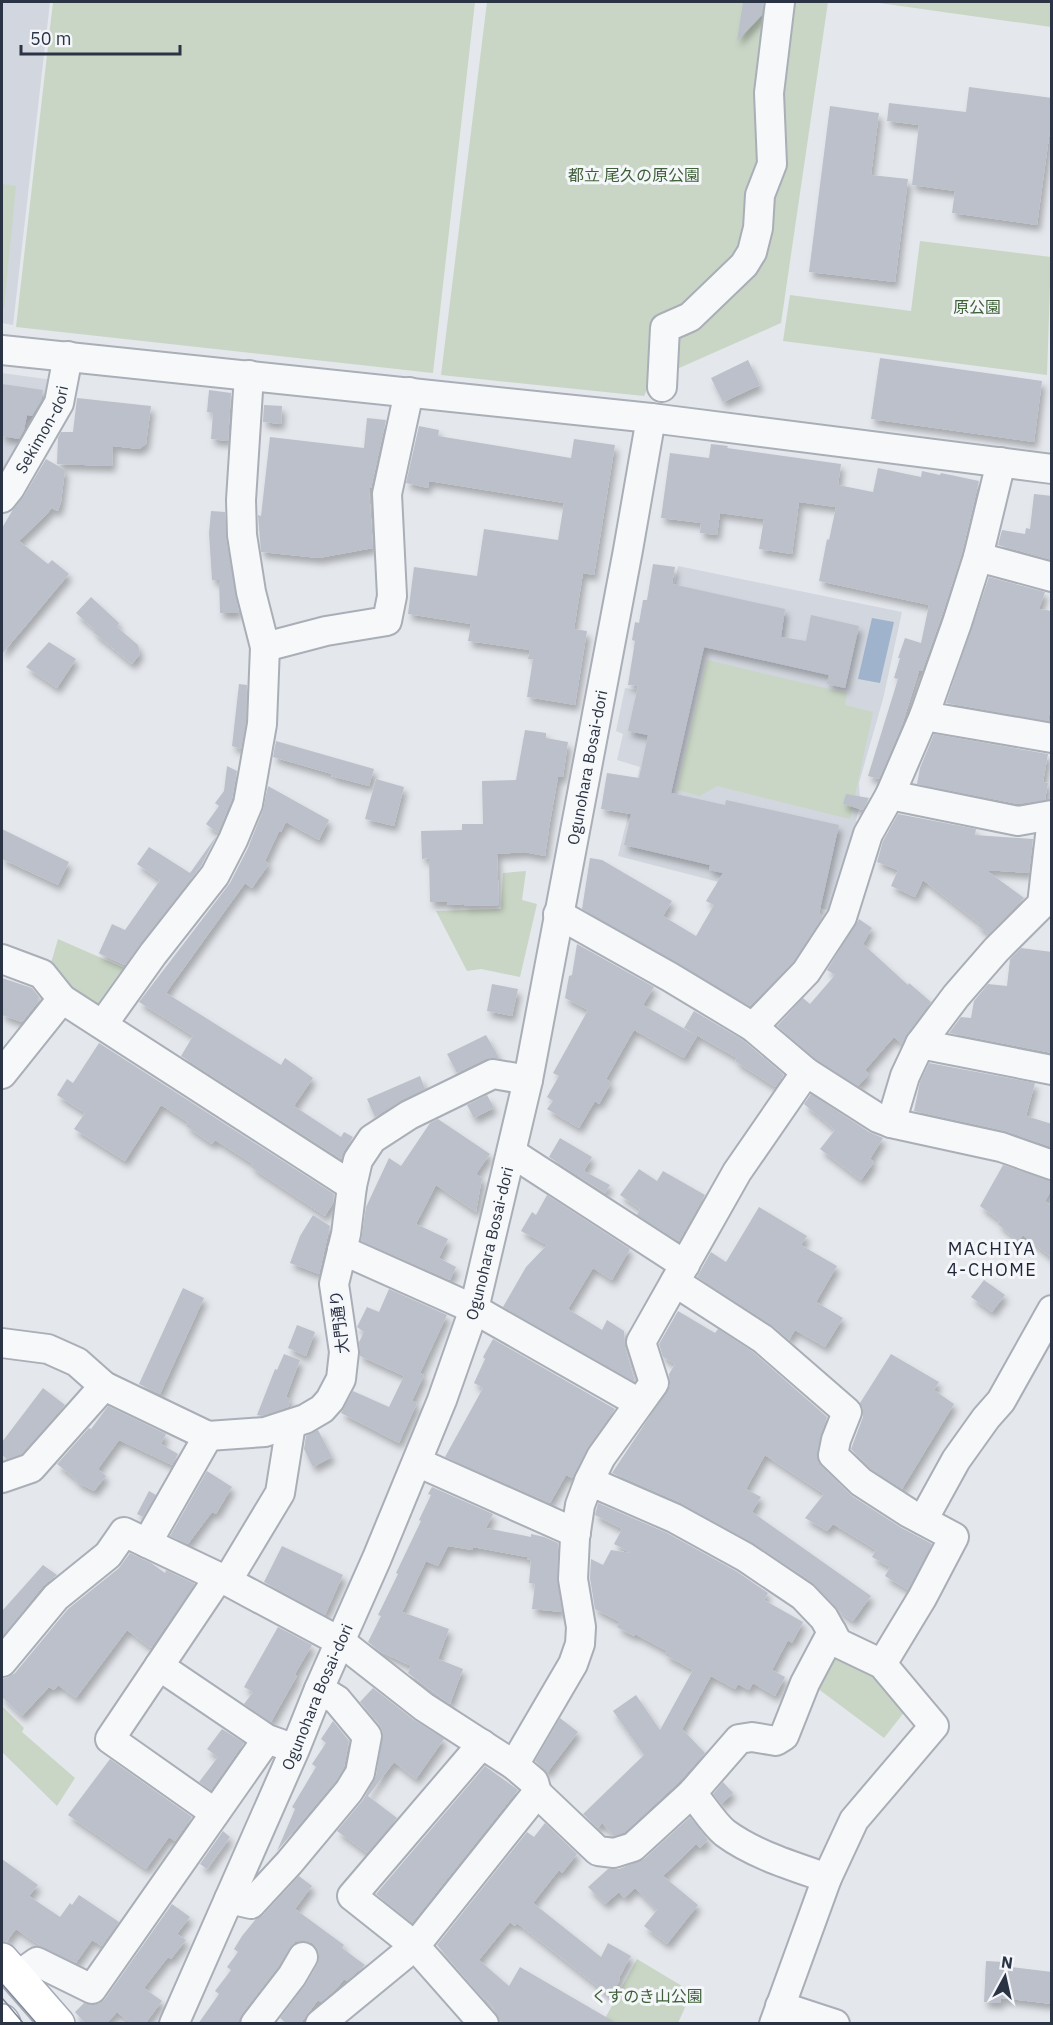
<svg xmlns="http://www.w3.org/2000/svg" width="1053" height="2025" font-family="'IBM Plex Sans','Noto Sans JP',sans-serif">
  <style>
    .built { fill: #d2d6de }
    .green { fill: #c9d6c5 }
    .water { fill: #9fb4cc }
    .building { fill: #bbc0ca; filter: url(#shadow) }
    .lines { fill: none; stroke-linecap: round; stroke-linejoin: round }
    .minor-casing { stroke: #a9aeb7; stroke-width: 32 }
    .major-casing { stroke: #a3abb8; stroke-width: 36 }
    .minor { stroke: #f7f8fa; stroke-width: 28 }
    .major { stroke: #fff; stroke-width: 33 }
    .tram { stroke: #7d8696; stroke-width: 1.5 }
    .labels { text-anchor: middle; stroke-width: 6; stroke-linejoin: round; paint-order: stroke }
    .park-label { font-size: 16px; fill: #3f6138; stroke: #f4f6f9 }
    .street-label { font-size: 16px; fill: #2b3445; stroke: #f4f6f9 }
    .neighbourhood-label { font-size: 18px; letter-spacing: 1.5px; fill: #1d2536; stroke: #f4f6f9 }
  </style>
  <defs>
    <filter id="shadow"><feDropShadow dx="3.5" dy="6" stdDeviation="3" flood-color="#0004"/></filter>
  </defs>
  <rect width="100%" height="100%" fill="#e4e7ec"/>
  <path class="built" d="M2 2H50L13 325 2 323Z
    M2 373 53 380 47 415 2 492Z
    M678 566 902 612 883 699 859 783 860 802 856 821 865 823 839 913 618 856 640 767 617 760 623 734 616 731 625 688 655 693Z"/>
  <path class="green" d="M53 2H475L433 373 16 327Z
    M487 2H828L781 323 652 380 644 396 441 375Z
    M872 2H1051V27Z
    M2 184 16 186 4 309 2 308Z
    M920 241 1051 257 1047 375 783 341 790 295 911 311Z
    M707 660 847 693 845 705 873 712 850 819 717 786 700 796 677 790Z
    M526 871 522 900 537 904 520 977 481 969 467 971 436 911 501 909 503 873Z
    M58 939 131 971 103 1010 63 985 51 963Z
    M829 1655 879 1672 909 1706 884 1738 813 1685Z
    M2 1706 24 1728 22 1732 75 1778 57 1806 2 1752Z
    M637 1959 692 1992 678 2023 602 2024Z"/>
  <path class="water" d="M872 618 894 622 880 683 858 679Z"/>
  <path class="building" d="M743 2H763L762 15 737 41Z
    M969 87 1052 98V115L1037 225 952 213 955 191 912 185 919 125 887 121 889 103 966 112Z
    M830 106 879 113 871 175 908 179 895 282 809 272Z
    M880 358 1042 381 1034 442 871 419Z
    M748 360 760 385 723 402 711 378Z
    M2 384 43 390 41 401 32 416 27 415 24 430 19 439 2 436Z
    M209 390 231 393 228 441 211 439 213 413 207 412Z
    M77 398 151 406 146 444 139 449 113 446 112 466 57 464 58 438 61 432H73Z
    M264 405 282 406 281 424 263 422Z
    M367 418 386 420 371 488H369L373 548 319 558 261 552 258 515 261 516 270 437 364 448Z
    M419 426 439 430 438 436 571 458 574 439 615 445 594 575 583 573 574 629 587 631 575 705 527 697 533 659H528L530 650 468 641 471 624 408 614 414 567 477 576 484 529 558 540 564 503 429 481 428 488 406 483Z
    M711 444 728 446 727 448 841 464 838 485 873 492 878 468 921 477 922 471 940 475 941 473 979 481 962 553 941 618 922 671H919L902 725 879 779 868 776 898 679 894 678 900 658H898L905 638 921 643 929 605 819 581 827 539 829 540 836 507 799 502 792 554 759 549 764 519 720 513 717 535 700 533 701 523 661 518 670 453 709 458Z
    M46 459 65 470 61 502 58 511 51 508 48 513 19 541 48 564 52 560 69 574 2 654V528L12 511 24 496Z
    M1034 494 1052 496V560L998 545 1002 530 1025 534 1026 528 1030 529Z
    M211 511 225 512 226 538 239 613H220L219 580H212L209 533Z
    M653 564 675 567 672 584 785 609 781 637 806 641 811 615 859 626 845 688 827 684 829 675 704 647 671 793 725 805 726 800 839 825 819 914 823 916 793 962 750 1006 582 909 590 858 602 860 672 901 663 916 696 936 714 905 706 901 723 873 709 870 710 865 624 845 631 814 601 809 607 773 639 778 648 735 628 731 638 686 628 685 635 641 632 640 635 622 639 623 643 600H647Z
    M989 577 1045 592 1039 609 1052 611V699L1048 721 946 703Z
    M91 597 119 623 117 627 138 645 140 654 132 664 93 632 95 630 76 613Z
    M49 642 76 659 57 688 26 667Z
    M239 684 247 685 246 722 241 749 232 746Z
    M525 730 546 733V738L568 742 563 777H558L549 828H546L549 829 545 856 524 852 497 854 499 905 464 906V904L448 905 447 902H430L429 858 422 859 421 831 462 830V824H483L482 781 516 780Z
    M934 734 1048 754 1043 782 1048 783 1045 800 1018 804 917 784 920 768Z
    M276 741 374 769 369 786 331 776 332 774 273 757Z
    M227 766 237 771 232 799 218 833 206 824 219 806 215 803 224 791Z
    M376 779 404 787 394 826 365 819Z
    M268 786 329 820 319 840 286 822 281 832 279 831 265 861 269 864 252 888 245 883 166 993 281 1065 285 1058 313 1078 294 1106 341 1137 344 1132 353 1137 344 1151 341 1159 181 1056 193 1036 139 1002 230 883 248 848 263 810Z
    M846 794 869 798 863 810 843 804Z
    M898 814 976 829 975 835 1033 839 1029 873 986 870 1024 898 989 934 977 925 979 923 923 880 915 897 891 886 898 870 877 862 883 841Z
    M2 829 69 862 58 885 2 859Z
    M217 835 201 866 125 965 100 954 99 953 112 924 125 930 160 880 137 864 149 847 190 873Z
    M859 919 872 928 863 944 908 985 909 983 931 1002 907 1034 902 1044 894 1037 865 1070 869 1074 858 1086 816 1059 777 1026 803 998 810 1004 835 975 827 970Z
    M577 944 654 987 643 1005 697 1036 684 1058 634 1030 606 1079 611 1083 599 1104 595 1101 579 1128 547 1109 553 1101 547 1097 559 1076 553 1073 588 1010 565 998 569 976 572 975Z
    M1021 948 1052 952V1053L949 1033 961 1017 971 1018 974 1001 988 984 1007 986 1010 959Z
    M2 978 32 988 39 997 38 1002 22 1022 2 1015Z
    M492 984 518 989 512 1016 487 1011Z
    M694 1011 743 1040 784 1075 775 1087 735 1061 737 1058 684 1028Z
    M486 1035 499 1058 486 1059 457 1073 447 1054Z
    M99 1043 334 1194 333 1203 325 1216 251 1167 253 1164 215 1140 212 1144 186 1126 188 1122 161 1105 125 1161 74 1129 85 1113 57 1095 67 1079 73 1083Z
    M929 1063 1035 1083 1026 1116 1052 1124V1147L1005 1131 914 1111 920 1082Z
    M420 1076 425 1089 402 1100 375 1117 367 1099Z
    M811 1094 869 1132 883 1138 870 1159 874 1162 861 1180 820 1149 835 1130 804 1104Z
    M487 1095 494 1108 474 1118 467 1105Z
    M438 1119 490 1154 476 1174 482 1178 476 1212 436 1185 416 1224 448 1239 439 1258 456 1267 450 1280 361 1241 366 1207 389 1158 401 1166 430 1123Z
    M560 1138 592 1157 584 1171 610 1185 605 1193 549 1157Z
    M1003 1165 1052 1181V1189L1045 1201 1052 1207V1258L1023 1235 1018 1241 998 1224 1000 1221 980 1206Z
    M639 1169 657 1181 663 1171 705 1195 679 1241 637 1215 640 1209 620 1195Z
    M547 1195 630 1249 612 1280 593 1268 568 1309 602 1330 607 1320 624 1331 625 1347 635 1382 503 1307 526 1267 547 1245 521 1231 532 1212 536 1215Z
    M759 1207 807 1236 801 1245 837 1266 816 1302 843 1318 825 1347 795 1330 789 1340 772 1325 697 1277 711 1252 726 1262Z
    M313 1215 330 1226 319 1274 290 1263 300 1236Z
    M984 1280 1005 1295 992 1312 971 1297Z
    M183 1288 204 1298 160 1394 139 1384Z
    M389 1289 447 1315 420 1373 424 1375 412 1401 417 1403 399 1443 341 1413 353 1391 389 1407 404 1376 360 1356 359 1342 364 1332 357 1327 367 1307 379 1312Z
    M678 1311 715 1333 718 1329 753 1352 827 1417 821 1434 817 1452V1459L821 1466 852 1496 900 1527 932 1544 908 1590 885 1576 890 1567 872 1557 876 1550 833 1524 827 1531 805 1518 824 1494 765 1455 746 1489 761 1497 752 1512 871 1596 853 1621 840 1612 812 1582 753 1543 681 1503 612 1473 670 1386 669 1374 675 1364 663 1357 659 1344Z
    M297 1325 315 1332 306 1356 288 1348Z
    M493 1339 615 1409 588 1447 572 1478 566 1475 550 1503 445 1457 483 1388 474 1383 485 1359 483 1357Z
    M284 1354 300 1360 286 1397 290 1399 288 1407 262 1416 257 1415 275 1369 277 1370Z
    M891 1354 939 1382 934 1390 954 1404 902 1489 871 1469 851 1449 863 1417V1409L860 1403Z
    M43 1388 65 1405 22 1454 7 1459 2 1455V1442Z
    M108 1406 166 1434 161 1444 178 1454 172 1465 119 1440 98 1469 106 1476 94 1491 76 1482 77 1480 57 1464 89 1428 91 1429Z
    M318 1430 332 1457 313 1467 304 1449 306 1436Z
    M207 1471 232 1487 216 1514 212 1512 188 1544 170 1536Z
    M432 1487 493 1514 486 1528 531 1537V1534L544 1537 558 1543 557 1578 562 1612 532 1609 535 1584 529 1583 531 1560 527 1559V1557L473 1547 472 1550 448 1546 438 1566 426 1561 402 1612 449 1629 438 1659 463 1669 450 1704 408 1673 411 1666 381 1652 368 1642 381 1616 378 1615 398 1574 396 1573 421 1521 419 1520 431 1495 428 1494Z
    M149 1491 156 1495 143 1517 137 1514Z
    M598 1503 667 1533 736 1571 768 1593 764 1600 803 1622 792 1643 788 1640 772 1670 785 1677 775 1696 753 1683 749 1690 738 1684 735 1689 711 1676 682 1729 705 1753 680 1781 625 1832 614 1836 602 1823 598 1828 583 1814 644 1755 613 1711 636 1695 660 1730 693 1670 665 1655 667 1651 635 1634 634 1636 617 1627 620 1622 595 1609 590 1578 591 1559 603 1565 611 1550 631 1553 614 1544 622 1529 595 1515Z
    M282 1546 343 1575 325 1615 264 1582Z
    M130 1553 151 1563 165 1573 166 1570 195 1584 151 1648 127 1630 76 1698 58 1685 54 1690 49 1687 22 1716 2 1697V1679L8 1677 15 1673 68 1609 119 1568Z
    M43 1565 57 1575 43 1586 2 1637V1611Z
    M278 1627 312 1645 295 1674 297 1676 271 1722 244 1704 253 1692 244 1687Z
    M373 1688 414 1720 444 1739 416 1779 394 1762 368 1796 397 1818 367 1853 337 1831 363 1800 376 1776 383 1732 380 1725 360 1702Z
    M560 1718 578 1732 547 1773 535 1761Z
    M333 1721 349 1741 344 1767 336 1781 277 1851 295 1809 292 1807 316 1767 312 1764 326 1743 321 1739Z
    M222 1729 244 1743 211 1790 199 1782 218 1757 207 1749Z
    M110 1759 192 1817 175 1841 169 1837 146 1869 68 1815Z
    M485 1766 518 1790 412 1923 376 1894Z
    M723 1782 733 1793 721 1804 713 1794Z
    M690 1817 708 1840 700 1848 696 1844 663 1876 698 1905 667 1944 644 1926 657 1910 635 1888 624 1898 619 1892 605 1904 588 1887 608 1869H619L644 1859Z
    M545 1823 577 1854 562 1873 559 1870 533 1903 601 1957 608 1943 631 1956 619 1978 620 1980 610 1996 517 1923 515 1926 510 1922 479 1960 509 1986 520 1967 618 2024H505L500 2021 493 2009 494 2007 479 1994 437 1945 527 1832 534 1837Z
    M223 1831 230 1837 207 1869 200 1864Z
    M2 1859 38 1885 29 1896 60 1917 70 1903 72 1905 79 1895 119 1922 102 1946 92 1940 76 1963 42 1947 16 1929 6 1942H2Z
    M299 1876 312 1886 295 1909 344 1945 342 1948 365 1965 347 1981 344 1979 337 1988 321 2002 318 2000 300 2024H287L280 2018 306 1984 317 1965 319 1958 318 1949 312 1943 304 1941 295 1942 289 1949 278 1967 242 2014 239 2024H198L219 1994 215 1991 231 1970 227 1967 238 1952 234 1949 242 1936 255 1920 263 1915Z
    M172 1904 190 1917 177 1934 186 1940 171 1959 168 1957 144 1988 162 2001 145 2024H132L117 2012 106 2024H86L75 2012 84 2003 93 2005 100 2003 105 1999Z
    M986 1961 1003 1962V1966L1052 1972V2004L1001 1998V2003L984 2002Z"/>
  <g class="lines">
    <defs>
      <g id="minor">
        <path d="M2 350 651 418 1052 469"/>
        <path d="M662 387 665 328 690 317 744 265 752 252 758 228 760 195 772 164 769 93 780 2"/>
        <path id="s1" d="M2 498 10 488 59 403 68 356"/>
        <path d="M978 557 1052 577"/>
        <path d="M265 647 326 631 387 621 392 596 387 494 409 392"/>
        <path d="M924 716 1052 738"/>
        <path d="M890 795 1018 821 1052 815"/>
        <path d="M558 914 670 977 753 1027 806 1072 878 1118 891 1123 1001 1147 1052 1165"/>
        <path d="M2 959 42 974 62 999 352 1186"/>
        <path d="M103 1024 153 954 215 875 233 840 248 804 262 724 265 647 251 592 242 535 241 500 249 375"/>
        <path d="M753 1027 806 972 842 917 868 834 890 795 924 716 957 623 978 557 1001 462"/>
        <path d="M920 1044 1052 1070"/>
        <path d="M2 1074 62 999"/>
        <path d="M891 1123 905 1076 920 1044 956 996 996 950 1042 904 1052 818"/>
        <path d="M512 1153 685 1265"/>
        <path d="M342 1250 474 1309 639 1403"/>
        <path d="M675 1282 763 1339 847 1412 836 1440 833 1455 861 1482 909 1513 954 1537 922 1598 882 1664"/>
        <path d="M2 1343 48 1349 77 1362 104 1386 208 1436 265 1432 305 1419 322 1409 330 1400 341 1379 344 1352 334 1284 346 1234 352 1186 358 1160 372 1139 409 1115 493 1074 528 1080"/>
        <path d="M417 1462 576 1533"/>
        <path d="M2 1478 31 1468 104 1386"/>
        <path d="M589 1481 674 1518 745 1557 803 1596 824 1618 838 1643 882 1664 934 1726 854 1820 827 1878 774 2024"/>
        <path d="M923 1520 956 1460 986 1418 1001 1401 1052 1310"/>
        <path d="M147 1543 208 1436"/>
        <path d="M227 1581 280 1493 291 1424"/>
        <path d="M2 1662 56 1597 108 1555 124 1532 227 1581 341 1642 424 1707 514 1765 534 1782 537 1793 415 1946 320 2024"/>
        <path d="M159 1666 267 1739 284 1745"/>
        <path d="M482 1744 352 1896 415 1946 484 2024"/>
        <path d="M514 1765 573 1664 580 1644 581 1627 573 1579 575 1538 580 1505 589 1481 601 1457 654 1383 641 1342 737 1172 806 1072"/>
        <path d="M537 1793 598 1851 614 1853 633 1847 692 1793 739 1739 752 1737 776 1741 784 1736 805 1683 832 1632"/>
        <path d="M692 1793C703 1806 713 1823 725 1833 755 1855 793 1866 827 1878"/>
        <path d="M215 1813 110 1739 219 1577"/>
        <path d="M229 1899 251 1904 289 1863 349 1791 360 1773 367 1736 337 1700 319 1689"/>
        <path d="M16 1977 37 1962 92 1989 267 1739"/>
        <path d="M780 2006 835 2024"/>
        <path id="s2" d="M174 2024 295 1749 319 1689 377 1558 442 1400 474 1309 528 1080 628 550 651 418"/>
        <path d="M255 2024 292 1976 303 1957"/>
      </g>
      <path id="major" d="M2 1960 58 2024
        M2 2021 4 2024"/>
    </defs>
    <use href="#minor" class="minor-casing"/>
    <use href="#major" class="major-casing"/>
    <use href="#minor" class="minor"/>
    <use href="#major" class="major"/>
    <path class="tram" d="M2 1984 37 2024
      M2 1998 24 2024"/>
  </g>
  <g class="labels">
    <g class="park-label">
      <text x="634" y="181">都立 尾久の原公園</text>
      <text x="977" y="313">原公園</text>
      <text x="647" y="2002">くすのき山公園</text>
    </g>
    <g class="street-label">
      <text dy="6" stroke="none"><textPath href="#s1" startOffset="80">Sekimon-dori</textPath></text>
      <text dy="6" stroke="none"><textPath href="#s2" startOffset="1329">Ogunohara Bosai-dori</textPath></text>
      <text dy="6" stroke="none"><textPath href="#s2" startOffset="843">Ogunohara Bosai-dori</textPath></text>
      <text transform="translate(339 1322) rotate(-97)" y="6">大門通り</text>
      <text dy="6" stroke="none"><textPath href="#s2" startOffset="357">Ogunohara Bosai-dori</textPath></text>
    </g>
    <g class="neighbourhood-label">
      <text x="992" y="1255">MACHIYA<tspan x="992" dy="21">4-CHOME</tspan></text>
    </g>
  </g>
  <rect width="1053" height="2025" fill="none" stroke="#2b3445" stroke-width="6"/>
  <g transform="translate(1005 1977) rotate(8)" stroke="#f4f6f9" stroke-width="4.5" paint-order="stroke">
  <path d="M0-4.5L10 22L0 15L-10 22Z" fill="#2b3445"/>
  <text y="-9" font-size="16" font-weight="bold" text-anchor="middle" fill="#2b3445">N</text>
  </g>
  <path d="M21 45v9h159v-9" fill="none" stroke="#2b3445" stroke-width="3"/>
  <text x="30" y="45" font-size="18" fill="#2b3445" stroke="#f4f6f9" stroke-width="4.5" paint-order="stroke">50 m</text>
</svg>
